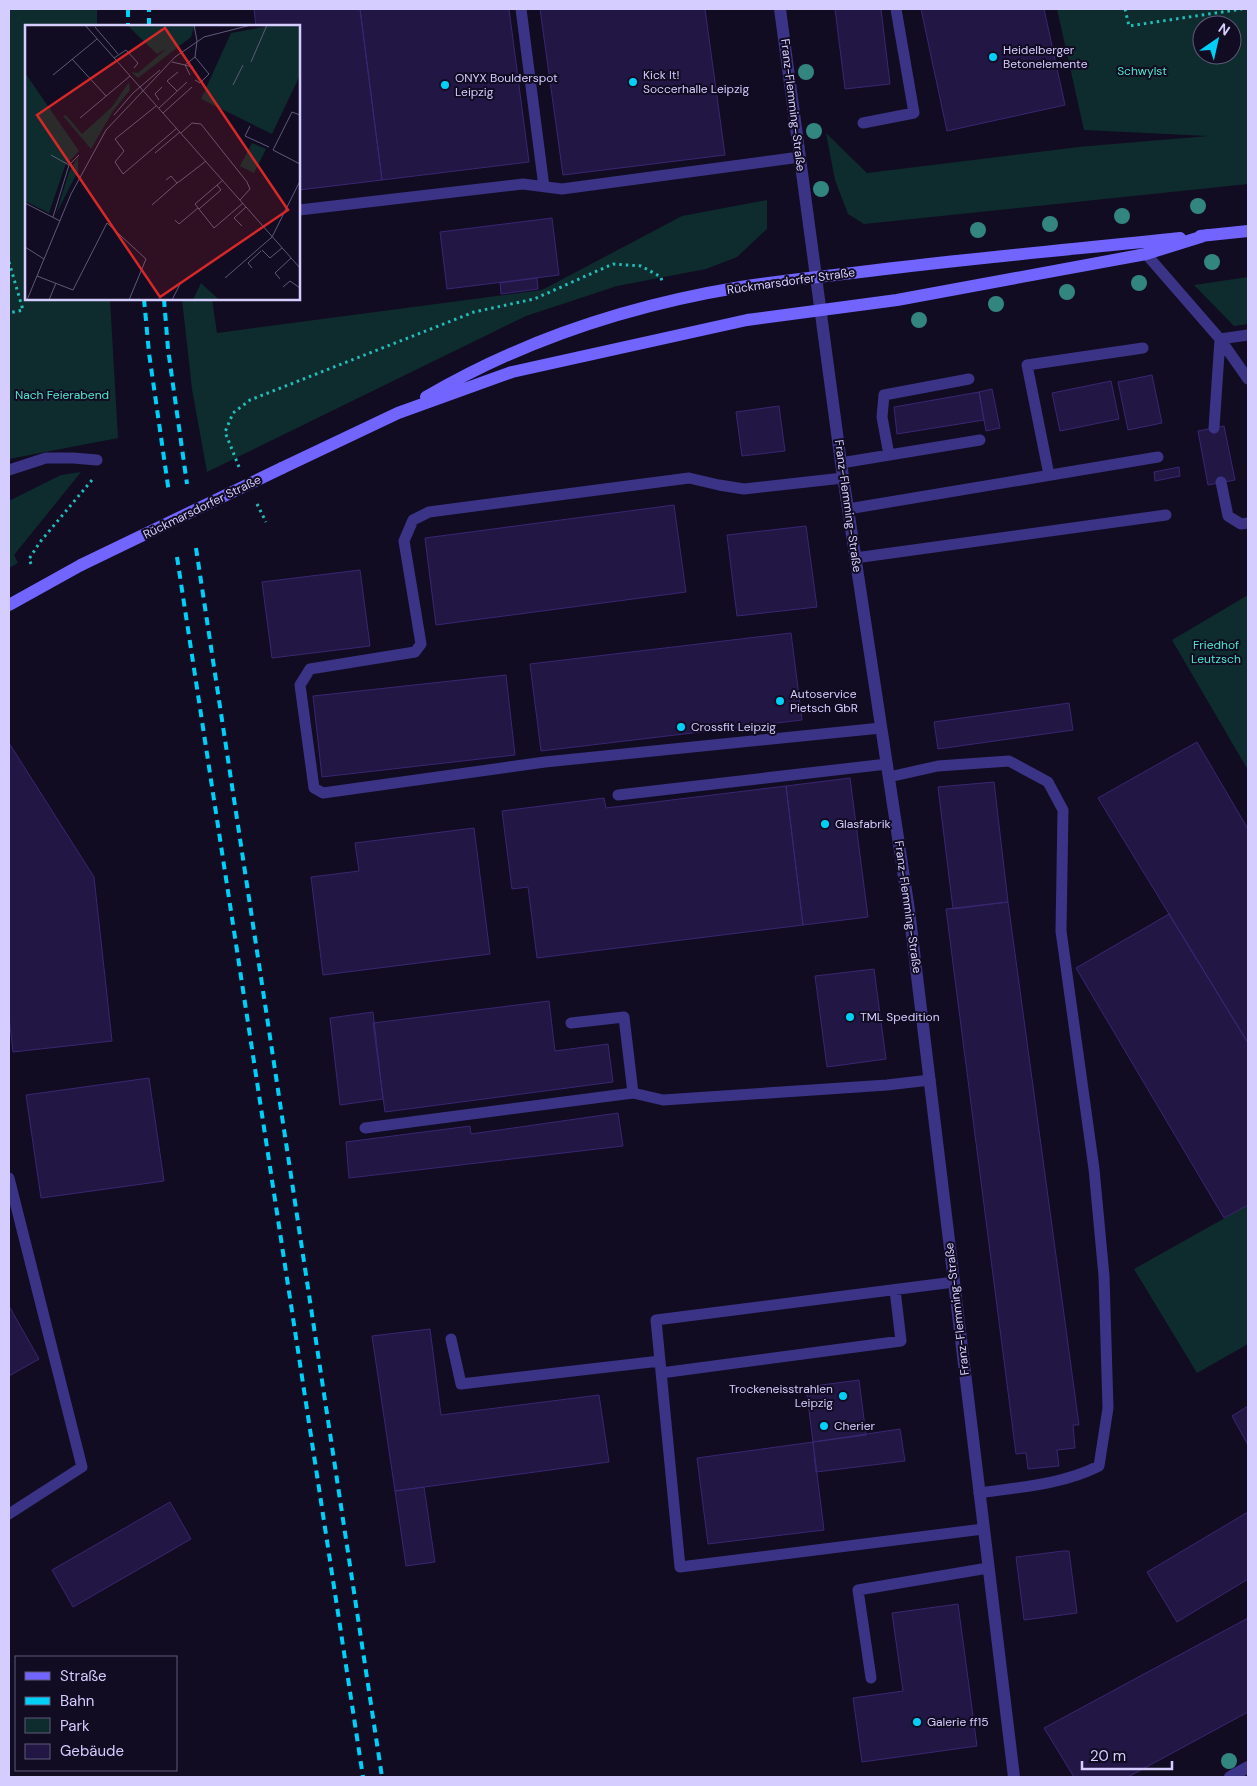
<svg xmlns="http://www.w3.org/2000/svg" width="1257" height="1786" font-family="'DM Sans',sans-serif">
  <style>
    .green { fill: #0e2c2d; fill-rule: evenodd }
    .building { fill: #221645; stroke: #3a2672 }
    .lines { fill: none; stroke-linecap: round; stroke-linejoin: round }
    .path { stroke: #24bcbb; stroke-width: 3; stroke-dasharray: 2.5 4; stroke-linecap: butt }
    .lane { stroke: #3b3385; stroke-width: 11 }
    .street { stroke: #3b3385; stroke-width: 12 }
    .secondary { stroke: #7164ff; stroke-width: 12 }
    .rail { stroke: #00d0f8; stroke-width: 4; stroke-dasharray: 8 6; stroke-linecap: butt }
    .secondary-bridge { stroke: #7164ff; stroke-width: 12 }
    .tree { fill: #33857f }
    .poi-dot { fill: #00d0f8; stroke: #110c22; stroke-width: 2 }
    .labels { text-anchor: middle; stroke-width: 4; stroke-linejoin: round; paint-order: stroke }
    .poi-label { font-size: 12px; fill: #d5cdff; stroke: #110c22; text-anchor: start }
    .park-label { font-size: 12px; fill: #4fe8cb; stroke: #110c22 }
    .street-label { font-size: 12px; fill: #d5cdff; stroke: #110c22 }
    .inset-road { fill: none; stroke: #5f597a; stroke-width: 1 }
    .view { fill: #d62828; fill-opacity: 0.15; stroke: #d62828; stroke-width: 2.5 }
    .inset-edge { fill: none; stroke: #d5cdff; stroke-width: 2.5 }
  </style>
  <rect width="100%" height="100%" fill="#110c22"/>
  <path class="green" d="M9 9H97V26H26V299H110L118 438 9 459Z
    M1057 9H1248V184L864 224 848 214 835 180 826 133 867 173 1078 147 1208 136 1084 130ZM1202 25H1232V55H1202Z
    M767 200V229L737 257 706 269 617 286 526 316 207 472 192 389 182 299H212L217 333 542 290 682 216Z
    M1248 277V324L1234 326 1194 285Z
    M81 472 14 555 18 563 9 568V501L61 475Z
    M1248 595V770L1172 640Z
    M1248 1205V1344L1197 1373 1134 1269Z"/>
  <path class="building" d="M254 9H360L382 180 299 190V26H256Z
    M360 9H509L529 162 382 180Z
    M540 9H705L725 155 563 175Z
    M835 9H881L890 84 845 89Z
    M921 9H1044L1065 105 947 131Z
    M552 218 559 275 447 289 440 232Z
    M537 278 538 289 501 294 500 283Z
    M1152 375 1162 423 1128 430 1118 382Z
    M1111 381 1119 419 1060 431 1052 393Z
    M992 389 1000 428 986 431 979 392Z
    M979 392 984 420 897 434 894 407Z
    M779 406 785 451 742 456 736 412Z
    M1224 426 1235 480 1208 485 1198 431Z
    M1179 467 1180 476 1155 481 1154 472Z
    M674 505 686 592 436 625 425 538Z
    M806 526 817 607 737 616 727 535Z
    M360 570 370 646 272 658 262 582Z
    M791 633 802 720 541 751 530 664Z
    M506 675 515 755 322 777 313 696Z
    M1069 703 1073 730 938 749 934 722Z
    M1197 742 1248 829V1043L1098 798Z
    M9 743 94 877 112 1041 13 1052 9 1016Z
    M850 778 868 917 803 925 786 786Z
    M994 782 1008 902 953 909 938 787Z
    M786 786 803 925 537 958 528 887 512 889 502 811 604 798 606 808Z
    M474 828 490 954 323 975 311 877 359 871 355 843Z
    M1008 902 1079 1425H1073L1075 1448 1057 1450 1059 1466 1028 1469 1026 1453 1016 1454 946 909Z
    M1169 914 1248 1043V1205L1224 1218 1076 968Z
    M874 969 886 1059 827 1067 815 976Z
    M549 1001 555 1051 608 1044 613 1082 385 1112 373 1023Z
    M373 1012 383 1099 340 1105 330 1018Z
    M149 1078 164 1181 41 1198 26 1095Z
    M618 1113 623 1146 349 1178 346 1142 470 1126 471 1134Z
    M9 1306 39 1359 9 1376Z
    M430 1329 441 1415 599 1395 609 1462 395 1491 372 1336Z
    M859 1380 866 1435 813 1442 806 1387Z
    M1248 1406V1445L1232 1416Z
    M900 1429 905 1461 816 1472 813 1442Z
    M813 1442 824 1530 708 1544 697 1458Z
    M424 1487 435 1562 406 1566 395 1491Z
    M170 1502 191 1539 73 1607 52 1570Z
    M1248 1512V1579L1177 1622 1147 1572Z
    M1063 1551H1069L1077 1613 1024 1620 1016 1557Z
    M958 1604 977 1746 862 1762 853 1698 903 1691 892 1613Z
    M1248 1618V1712L1128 1777H1074L1044 1728Z"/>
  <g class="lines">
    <path class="path" d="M1125 9 1129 26 1242 9
      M9 262 23 310 9 313
      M239 467 225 432 233 413 250 400 474 312 534 299 613 264 641 266 661 277 662 282
      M257 504 266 522
      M31 564 29 559 40 542 92 480"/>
    <path class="lane" d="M521 9 544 187
      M863 123 914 113 896 9
      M299 210 523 184 562 189 800 157
      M1146 254 1220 339 1248 335
      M1214 428 1220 339 1248 379
      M889 455 882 417 884 395 969 379
      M841 463 980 440
      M9 470 46 458H73L97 460
      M1049 475 1027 365 1143 348
      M843 478 744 489 719 485 689 478 429 512 413 520 404 541 421 644 415 652 310 669 300 685 314 788 323 793 545 762 881 728
      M1221 482 1228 516 1241 524 1248 523
      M848 509 1158 457
      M855 558 1166 515
      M889 777 938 766 1009 761 1048 782 1063 810 1061 931 1094 1169 1104 1276 1108 1408 1099 1466C1061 1485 1020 1487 979 1493
      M618 795 887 764
      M571 1023 624 1017 633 1093 663 1100 887 1085 930 1080
      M365 1128 633 1093
      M9 1178 82 1467 9 1514
      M954 1282 656 1320 680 1567 983 1529
      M451 1339 461 1384 660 1361
      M661 1373 901 1341 895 1290
      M871 1678 858 1590 988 1568"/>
    <path class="street" d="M780 9 841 463 909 910 1014 1777
      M1230 1777 1248 1767"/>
    <path class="secondary" d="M1200 236 1248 231
      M426 397C523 340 631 305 741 287 784 280 827 276 869 271 973 258 1076 249 1180 238
      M282 468 398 413 512 372 747 320 897 300 1146 254 1207 235
      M9 605 81 565"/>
    <path class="rail" d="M128 9V26
      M149 26V9
      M144 299 149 353 169 493
      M164 299 168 349 187 484
      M196 548 382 1777
      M177 557 363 1777"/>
    <path class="secondary-bridge" d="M81 565 282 468"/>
  </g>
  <g class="tree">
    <circle cx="806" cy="72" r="8"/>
    <circle cx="814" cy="131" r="8"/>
    <circle cx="821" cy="189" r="8"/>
    <circle cx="1198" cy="206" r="8"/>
    <circle cx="1122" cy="216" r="8"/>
    <circle cx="1050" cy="224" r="8"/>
    <circle cx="978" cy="230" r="8"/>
    <circle cx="1212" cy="262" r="8"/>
    <circle cx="1139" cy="283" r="8"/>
    <circle cx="1067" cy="292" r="8"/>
    <circle cx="996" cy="304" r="8"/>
    <circle cx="919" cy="320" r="8"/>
    <circle cx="1229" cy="1761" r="8"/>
  </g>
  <g class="poi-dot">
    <circle cx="993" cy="57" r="5"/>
    <circle cx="633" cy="82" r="5"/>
    <circle cx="445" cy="85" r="5"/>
    <circle cx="780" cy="701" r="5"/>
    <circle cx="681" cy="727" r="5"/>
    <circle cx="825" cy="824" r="5"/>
    <circle cx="850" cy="1017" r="5"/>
    <circle cx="843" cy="1396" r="5"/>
    <circle cx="824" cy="1426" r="5"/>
    <circle cx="917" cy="1722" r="5"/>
  </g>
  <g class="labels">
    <g class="poi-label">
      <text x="1003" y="54">Heidelberger<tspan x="1003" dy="14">Betonelemente</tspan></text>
      <text x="643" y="79">Kick It!<tspan x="643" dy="14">Soccerhalle Leipzig</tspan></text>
      <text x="455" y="82">ONYX Boulderspot<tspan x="455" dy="14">Leipzig</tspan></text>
      <text x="790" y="698">Autoservice<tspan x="790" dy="14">Pietsch GbR</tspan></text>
      <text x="691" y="731">Crossfit Leipzig</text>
      <text x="835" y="828">Glasfabrik</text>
      <text x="860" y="1021">TML Spedition</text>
      <text x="833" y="1393" text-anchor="end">Trockeneisstrahlen<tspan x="833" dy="14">Leipzig</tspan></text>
      <text x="834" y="1430">Cherier</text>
      <text x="927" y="1726">Galerie ff15</text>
    </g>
    <g class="park-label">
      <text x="1142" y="75">Schwylst</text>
      <text x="62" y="399">Nach Feierabend</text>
      <text x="1216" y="649">Friedhof<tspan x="1216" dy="14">Leutzsch</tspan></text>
    </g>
    <g class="street-label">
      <text transform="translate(793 105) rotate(83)" y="4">Franz-Flemming-Straße</text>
      <text transform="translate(791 281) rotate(-8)" y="4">Rückmarsdorfer Straße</text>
      <text transform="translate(848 506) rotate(82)" y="4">Franz-Flemming-Straße</text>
      <text transform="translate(202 507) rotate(-26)" y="4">Rückmarsdorfer Straße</text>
      <text transform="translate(908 907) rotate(82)" y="4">Franz-Flemming-Straße</text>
      <text transform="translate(957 1309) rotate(-97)" y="4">Franz-Flemming-Straße</text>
    </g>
  </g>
  <g transform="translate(25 25)">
    <rect width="275" height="275" fill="#110c22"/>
    <path d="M102 0H167L169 2 166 12 113 53 106 47 113 48 141 24 132 29ZM250 0H275V50L247 109 176 74 206 8ZM0 48 54 126 40 141 24 188 0 176ZM104 57 105 65 88 86 66 124 38 91 41 90 57 109 87 82ZM227 118 241 124 229 148 215 141ZM53 132V146L31 189 44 147ZM176 258 190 271 194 275H168Z" fill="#0e2c2d"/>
    <path class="inset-road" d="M60 0 275 243M70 2 93 29M150 32 179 12 226 0M170 32 184 49 175 58 170 55M89 33 101 25 113 38 109 43M47 34 81 71M147 37 160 40 170 32 172 16 169 0M226 37 242 0M28 50 72 14M165 50 160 40 168 42M208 60 218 40M152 66 142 56 153 47M134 75 130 69 137 62M131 81 90 114 99 126 90 137 98 149 152 103M134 83 162 57M138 88 167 62M89 90 108 68 135 45M275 90 267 87 248 125 275 139M55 93 105 51M225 101 220 111 244 122M156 108 167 98 176 99 222 157 225 164 215 175M130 128 155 107M26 130 44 140M141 155 146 151 152 158 155 156 181 136M198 155 170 179 189 203 218 178M0 178 35 196M127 180 152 158M174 184 196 165 192 160M28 192 44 140 54 130M150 195 154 199 173 183M217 201 209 193 221 182M0 222 19 234M237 225 245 233 257 223M227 243 223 238 236 226M12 251 48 265 82 198 121 234 104 275M200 253 247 212 275 156M255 254 250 248 266 233M258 262 265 256 275 263M2 275 46 169 81 105 151 31M24 275 31 258M147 275 156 257"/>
    <path class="view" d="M140 3 263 185 135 272 12 90Z"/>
    <rect width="275" height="275" class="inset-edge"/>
  </g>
  <rect width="1257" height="1786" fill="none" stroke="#d5cdff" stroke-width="20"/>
  <rect x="15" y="1656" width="162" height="115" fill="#110c22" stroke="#5f597a"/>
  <rect x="25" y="1672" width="25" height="8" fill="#7164ff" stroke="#5f597a"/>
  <text x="60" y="1681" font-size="15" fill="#d5cdff">Straße</text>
  <rect x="25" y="1697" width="25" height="8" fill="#00d0f8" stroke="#5f597a"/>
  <text x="60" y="1706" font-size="15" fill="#d5cdff">Bahn</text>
  <rect x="25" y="1718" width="25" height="15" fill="#0e2c2d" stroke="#5f597a"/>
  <text x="60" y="1731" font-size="15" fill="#d5cdff">Park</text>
  <rect x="25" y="1744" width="25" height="15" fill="#221645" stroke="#5f597a"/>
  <text x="60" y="1756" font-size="15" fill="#d5cdff">Gebäude</text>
  <g transform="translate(1217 40) rotate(34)"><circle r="24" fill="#110c22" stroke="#5f597a"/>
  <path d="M0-4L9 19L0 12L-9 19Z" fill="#00d0f8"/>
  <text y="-8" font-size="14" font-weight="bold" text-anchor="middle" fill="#d5cdff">N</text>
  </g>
  <path d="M1082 1761v8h90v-8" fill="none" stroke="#d5cdff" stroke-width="2.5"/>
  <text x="1090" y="1761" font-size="15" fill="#d5cdff" stroke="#110c22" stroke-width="4" paint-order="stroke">20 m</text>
</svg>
